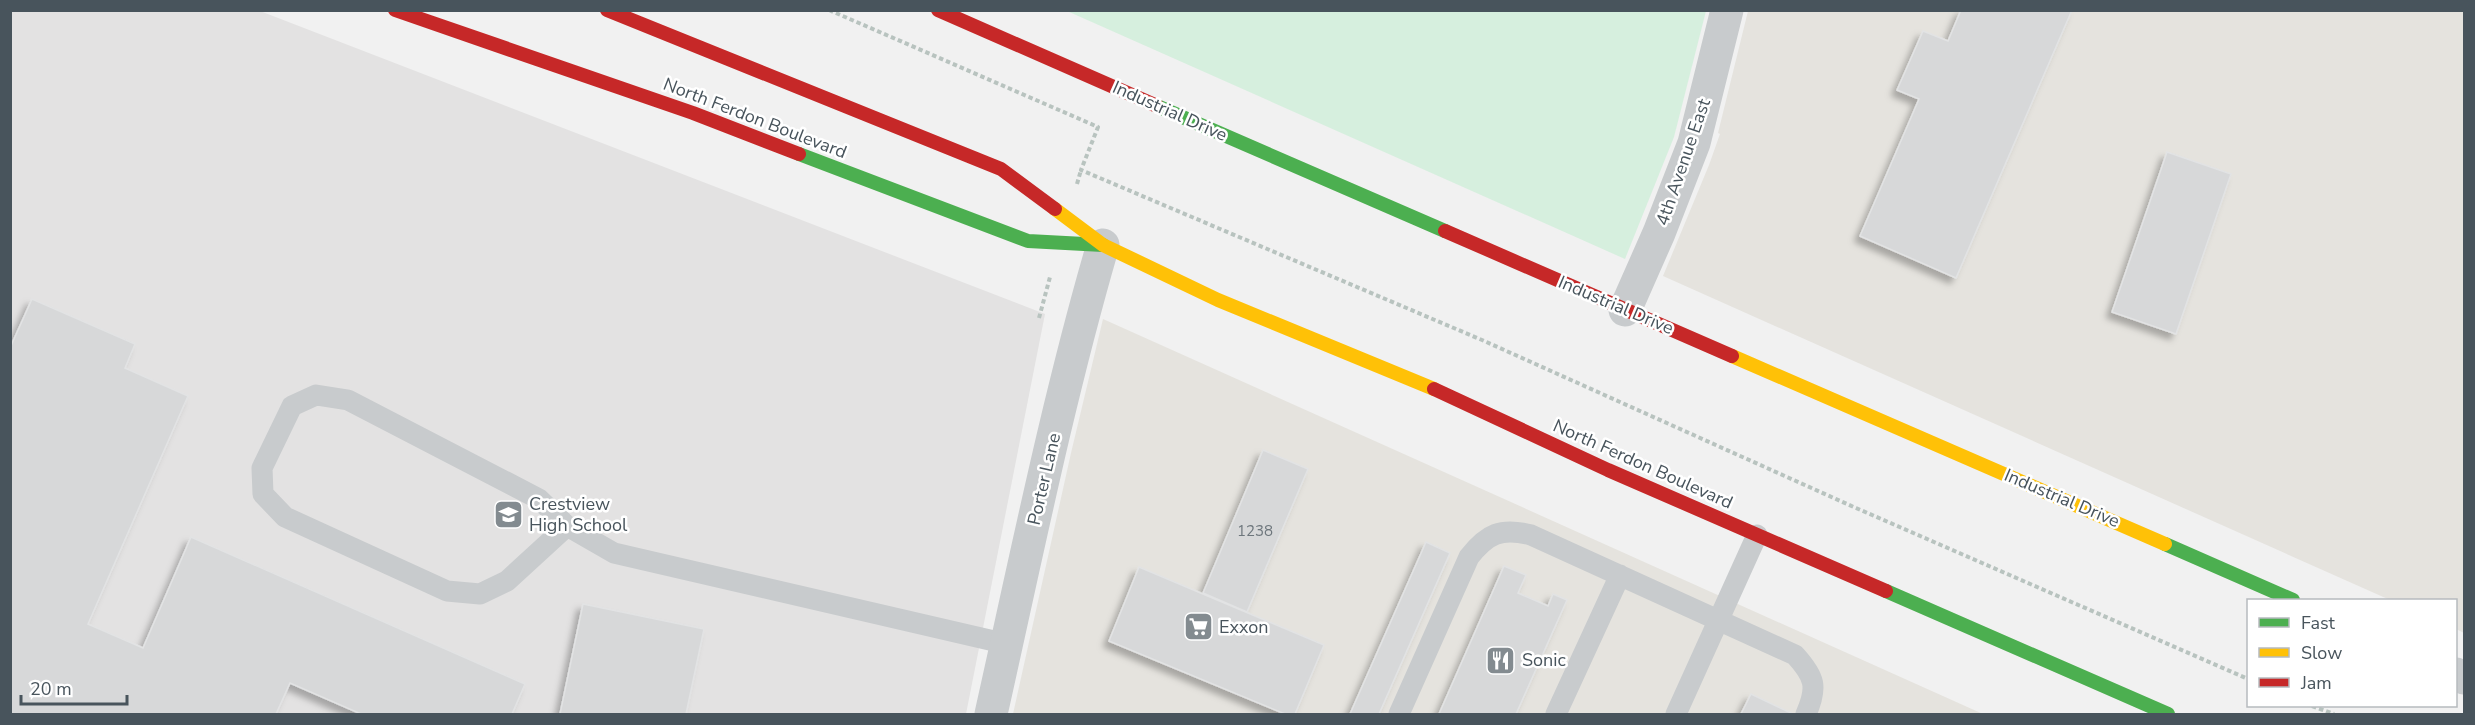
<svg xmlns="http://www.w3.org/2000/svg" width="2475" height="725" font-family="'Nunito Sans',sans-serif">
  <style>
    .commercial { fill: #e5e3de }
    .education { fill: #e3e2e2 }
    .green { fill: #d6efde }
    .building { fill: #d7d8d9; stroke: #e2e3e4; stroke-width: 1.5; filter: url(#shadow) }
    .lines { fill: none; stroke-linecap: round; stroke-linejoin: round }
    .path { stroke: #b8c3bf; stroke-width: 4; stroke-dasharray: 4.5 3; stroke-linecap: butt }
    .lane { stroke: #c8cbcd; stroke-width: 21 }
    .street { stroke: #c8cbcd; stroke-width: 33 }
    .fast { stroke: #4caf50; stroke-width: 14 }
    .slow { stroke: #ffc107; stroke-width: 14 }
    .jam { stroke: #c62828; stroke-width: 14 }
    .labels { text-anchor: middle; stroke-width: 5; stroke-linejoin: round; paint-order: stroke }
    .number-label { font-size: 15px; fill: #6d767c }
    .street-label { font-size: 18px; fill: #48545c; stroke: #fff }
    .poi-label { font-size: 18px; fill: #48545c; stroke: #fff; text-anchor: start }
  </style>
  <defs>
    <filter id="shadow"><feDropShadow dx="-5.5" dy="5.5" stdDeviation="3" flood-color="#0004"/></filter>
  </defs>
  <rect width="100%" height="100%" fill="#f1f1f1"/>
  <path class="commercial" d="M1748 11H2464V633L2456 629V600H2390L1663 276 1709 165 1720 134 1718 133Z
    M1103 319 1983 714H1013L1071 453Z"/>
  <path class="education" d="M10 11H260L1045 314 966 714H11Z"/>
  <path class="green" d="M1067 11H1706L1674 137 1625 259Z"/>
  <path class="building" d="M1961 10H2072L1956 278 1860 236 1919 99 1897 90 1923 31 1948 41Z
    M2167 152 2231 174 2176 334 2112 312Z
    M32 299 135 344 125 368 188 396 88 624 143 648 191 537 525 684 512 714H361L290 683 276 714H10V348Z
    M1263 450 1308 469 1247 612 1203 593Z
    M1426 542 1450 553 1379 714H1350Z
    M1504 566 1526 575 1518 593 1548 606 1553 594 1567 600 1516 714H1439Z
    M1139 567 1324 645 1295 714H1285L1109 641Z
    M583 604 704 629 686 714H560Z
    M1751 694 1791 713 1790 714H1741Z"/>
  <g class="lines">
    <path class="path" d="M829 10 1098 127 1081 170 1482 340 1856 508 2248 679
      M1077 184 1081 170
      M1039 318 1050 277
      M2312 706 2334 714"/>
    <path class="lane" d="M567 526 507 581 480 594 447 591 285 517 263 494 262 468 292 406 316 395 348 400 539 499 567 526 614 553 1007 644
      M1399 714 1469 557C1487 534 1501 527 1531 535L1795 655C1815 677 1818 687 1806 714
      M1556 714 1620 575
      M1676 714 1757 535"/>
    <path class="street" d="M1625 310 1659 233 1694 143 1727 10
      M2456 674 2464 678
      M991 714C1026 558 1058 399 1103 245"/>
    <path class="fast" d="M1157 106 1445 231
      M799 154 1028 241 1103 245
      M2165 544 2293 600
      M1886 591 2168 714"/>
    <path class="slow" d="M1055 209 1103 245 1218 300 1434 389
      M1732 356 2165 544"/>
    <path class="jam" d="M395 10 693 113 799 154
      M607 10 1001 169 1055 209
      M938 10 1157 106
      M1445 231 1732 356
      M1434 389 1608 470 1886 591"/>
  </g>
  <defs>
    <symbol id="school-square" viewBox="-11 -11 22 22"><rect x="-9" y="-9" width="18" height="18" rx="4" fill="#838b90" stroke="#fff"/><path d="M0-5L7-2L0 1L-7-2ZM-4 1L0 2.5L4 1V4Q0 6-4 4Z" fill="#fff"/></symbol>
    <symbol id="supermarket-square" viewBox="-11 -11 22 22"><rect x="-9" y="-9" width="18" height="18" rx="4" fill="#838b90" stroke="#fff"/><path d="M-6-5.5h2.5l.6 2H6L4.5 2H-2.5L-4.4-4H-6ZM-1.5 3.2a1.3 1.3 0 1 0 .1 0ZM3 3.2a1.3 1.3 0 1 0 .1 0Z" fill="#fff"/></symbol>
    <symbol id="restaurant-square" viewBox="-11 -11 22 22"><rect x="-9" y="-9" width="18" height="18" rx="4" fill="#838b90" stroke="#fff"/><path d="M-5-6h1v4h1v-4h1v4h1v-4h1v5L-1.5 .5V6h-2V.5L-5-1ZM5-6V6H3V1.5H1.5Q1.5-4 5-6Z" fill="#fff"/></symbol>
  </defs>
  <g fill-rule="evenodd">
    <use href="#school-square" x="492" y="498" width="33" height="33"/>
    <use href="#supermarket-square" x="1182" y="610" width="33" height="33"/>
    <use href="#restaurant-square" x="1484" y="644" width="33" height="33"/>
  </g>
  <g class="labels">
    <g class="number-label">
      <text x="1255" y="536">1238</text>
    </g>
    <g class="street-label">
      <text transform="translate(1170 111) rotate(24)" y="6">Industrial Drive</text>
      <text transform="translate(755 118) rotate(21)" y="6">North Ferdon Boulevard</text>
      <text transform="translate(1683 162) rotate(-71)" y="6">4th Avenue East</text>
      <text transform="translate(1616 305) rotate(23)" y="6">Industrial Drive</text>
      <text transform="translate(1643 464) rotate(24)" y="6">North Ferdon Boulevard</text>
      <text transform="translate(1044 479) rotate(-77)" y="6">Porter Lane</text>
      <text transform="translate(2062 498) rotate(23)" y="6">Industrial Drive</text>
    </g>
    <g class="poi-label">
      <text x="529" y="510">Crestview<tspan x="529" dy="21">High School</tspan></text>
      <text x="1219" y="633">Exxon</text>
      <text x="1522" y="666">Sonic</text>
    </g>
  </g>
  <rect width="2475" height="725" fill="none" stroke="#48545c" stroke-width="24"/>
  <rect x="2247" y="599" width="210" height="108" fill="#ffffff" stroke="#b6bbbe" stroke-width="1.5"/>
  <rect x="2259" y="618" width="30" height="9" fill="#4caf50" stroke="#b6bbbe" stroke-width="1.5"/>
  <text x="2301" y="629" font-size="18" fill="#48545c">Fast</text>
  <rect x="2259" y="648" width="30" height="9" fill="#ffc107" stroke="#b6bbbe" stroke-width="1.5"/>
  <text x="2301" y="659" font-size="18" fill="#48545c">Slow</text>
  <rect x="2259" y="678" width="30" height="9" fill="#c62828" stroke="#b6bbbe" stroke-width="1.5"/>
  <text x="2301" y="689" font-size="18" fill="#48545c">Jam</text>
  <path d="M21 695v9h106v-9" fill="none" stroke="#48545c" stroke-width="3"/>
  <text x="30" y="695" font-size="18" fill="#48545c" stroke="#ffffff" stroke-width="4.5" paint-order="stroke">20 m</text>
</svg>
